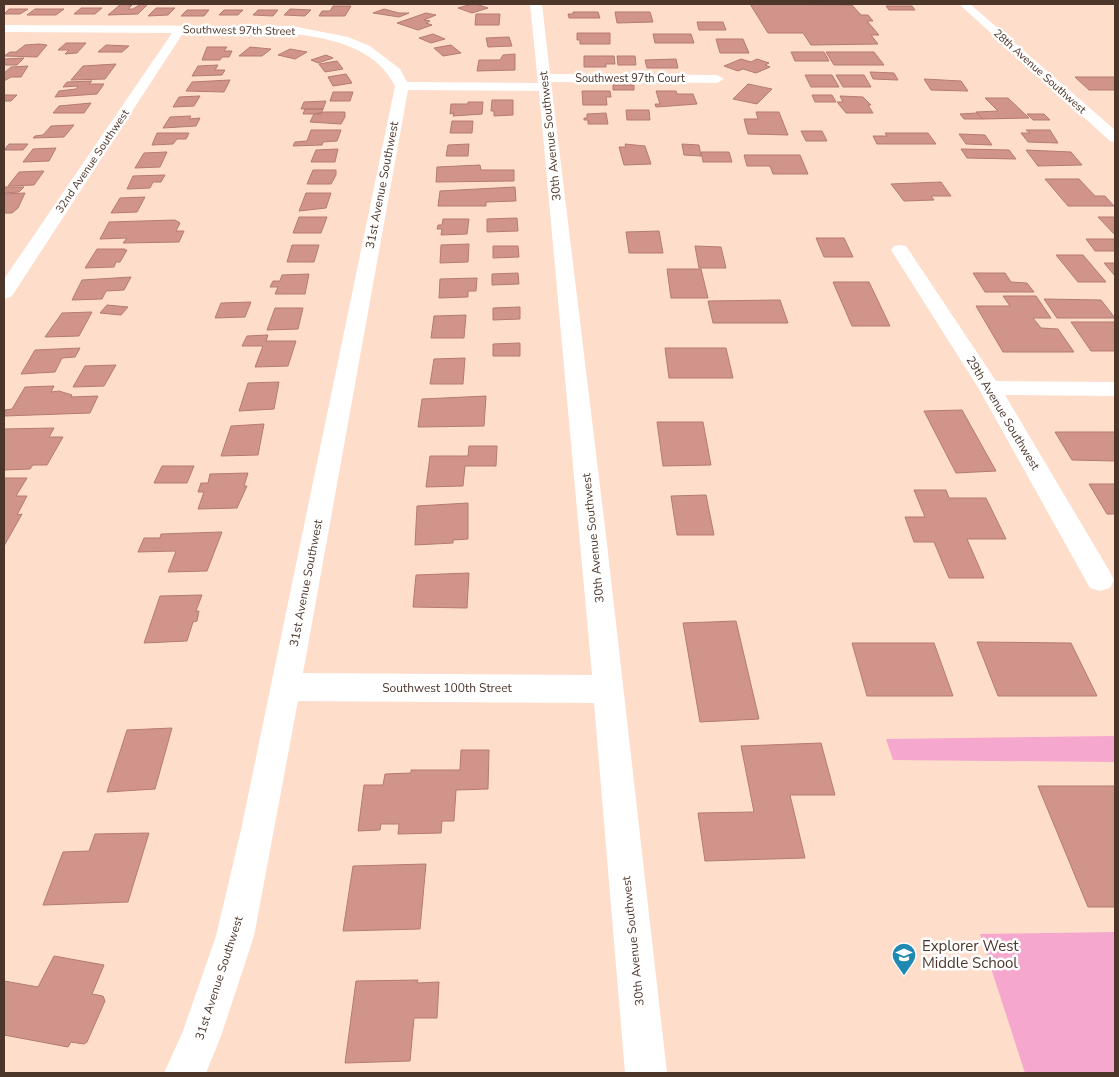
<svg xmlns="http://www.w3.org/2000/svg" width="1119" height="1077" font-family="'Nunito Sans',sans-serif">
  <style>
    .green { fill: #f5a7cd }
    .building { fill: #d0948b; stroke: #b57b73 }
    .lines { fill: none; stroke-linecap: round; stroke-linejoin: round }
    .minor { fill: #fff; fill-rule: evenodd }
    .labels { text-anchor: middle; stroke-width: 5; stroke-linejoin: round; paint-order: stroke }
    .far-street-label { font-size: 11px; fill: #4c362a; stroke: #fff }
    .street-label { font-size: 12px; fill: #4c362a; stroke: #fff }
    .near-poi-label { font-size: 15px; fill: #4c362a; stroke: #fff; text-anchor: start }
  </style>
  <rect width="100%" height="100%" fill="#feddcb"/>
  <path class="green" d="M1115 736V764L1114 762 893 760 886 739Z
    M1115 932V1073H1025L980 934Z"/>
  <path class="building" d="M121 4 132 5 128 9H133L141 4H148L138 14 108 15Z
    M472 4H476L488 8 472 13 458 8Z
    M750 4 852 5 861 15H868L873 21H867L879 35H871L878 44 811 45 803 33H768Z
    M333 6H351L345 16H319L322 11H330Z
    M886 6H912L915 10H889Z
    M81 8H102L95 14H74Z
    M156 8H175L168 15 148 16Z
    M9 9H28L20 14H4Z
    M35 9H64L56 15H27Z
    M290 9 311 10 305 16 284 15Z
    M384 9 399 13H409L399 17 373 13Z
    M187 10H209L204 16H181Z
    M224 10H243L238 15H219Z
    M258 10H278L273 16 253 15Z
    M573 12H598L600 18H569L568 14H573Z
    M615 12H650L653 22 617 23Z
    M426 13 436 15 424 20 430 21 426 23 432 25 418 30 397 23Z
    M476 14H500L499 25H475Z
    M697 22H723L726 30H699Z
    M577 33H610V44H580V40H577Z
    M433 34 445 39 431 43 419 38Z
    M653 34H691L694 43H655Z
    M509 37 512 46 488 47 486 38Z
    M716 39H743L749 53H720Z
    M66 43H86L77 53 65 54 69 50H58Z
    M39 44 47 45 37 57 4 56 10 52H16L25 45Z
    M106 45 129 46 122 52H98Z
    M451 45 461 53 443 56 434 48Z
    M207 47H227L224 51H232L229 57H222L220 60H202Z
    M250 47 271 49 262 56H239Z
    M290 49 307 52 295 59 278 55Z
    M791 52H824L829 61H795Z
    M826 52H874L884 65H834Z
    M515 54V70L477 71 479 60H500L503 55Z
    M326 55 333 58 318 63 311 60Z
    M584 56H614L615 64H606V67H584Z
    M617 56H635L636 65H618Z
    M24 58 17 65H4V59Z
    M676 59 678 68H647L645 60Z
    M741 59 751 62 757 59 769 63 765 65 770 67 756 73 743 69 738 71 724 66Z
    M337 61 343 69 325 72 319 64Z
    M116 64 105 79 71 80 83 66Z
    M218 65 215 70H225L222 75 192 76 198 66Z
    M28 66 21 77H11L4 81V73L11 67Z
    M870 72 894 73 898 80 873 79Z
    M346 74 352 83 333 86 328 77Z
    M805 75H832L839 87H811Z
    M836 75H864L871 87H843Z
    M1075 77H1115V90H1089Z
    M924 79 961 81 968 91 931 90Z
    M230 80 224 92 186 91 192 82Z
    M92 81 89 84H104L97 94 55 97 59 91 76 89 78 86 63 87 67 82Z
    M748 84 772 89 757 104 733 99Z
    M613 85H634V90H613Z
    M582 91H610L611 97H606L607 105H583Z
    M656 91H676L677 94H693L697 104 656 107 655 104H660Z
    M333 92H353L350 101H330Z
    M4 95H17L11 101H4Z
    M812 95H832L836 102H815Z
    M200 96 194 106 173 107 179 97Z
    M840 96 863 97 871 105H868L873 113H846L837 102H843Z
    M985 98H1008L1029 118 983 119 976 112 998 111Z
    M492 100H513V115L494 116V111H491Z
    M326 101 323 109H301L304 102Z
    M468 102H483L482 114 453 116 454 113 450 114 451 104H468Z
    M91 103 84 113H53L59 106Z
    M305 109H323L321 114H303Z
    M626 110H649L650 120H627Z
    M324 112H345V117L341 124 310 122 314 114Z
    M756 112H779L788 135 748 134 744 119H758Z
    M606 113 608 124H588V120H584V118H587V114Z
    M977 113 983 119H964L960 114Z
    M1027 114H1044L1050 120H1033Z
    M191 116 189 119 200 118 196 126 163 128 170 117Z
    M452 121H473L472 133H450Z
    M74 125 64 137 33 138 35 136 43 135 51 126Z
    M311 130H341L337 141 323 142 322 145 293 146 295 142 307 141Z
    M1026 130H1050L1058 143 1028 142 1021 133H1030Z
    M801 131H822L827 141H806Z
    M157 133H189L186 139H177L173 144 152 145Z
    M885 133H928L936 144H877L873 136H887Z
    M959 134 985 135 992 145 966 144Z
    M9 144H28L23 150H4Z
    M469 144 468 156H446L448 145Z
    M625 144 645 146 651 164 624 165 619 147H626Z
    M682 144 699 145 701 156 684 155Z
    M56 148 49 161 23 162 33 149Z
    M338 149 335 162H311L316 150Z
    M961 149 1009 150 1016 159 967 158Z
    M1026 150 1071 152 1082 165 1038 166Z
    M167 152 160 167 135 168 144 153Z
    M701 152H729L732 162H703Z
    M744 155H800L808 174H773L770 166H747Z
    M480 165 481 170H514V181L436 182 437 167Z
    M313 170H336V175L331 184H307Z
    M44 171 34 185 8 186 19 172Z
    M165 175 161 182H153L150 188 127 189 133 176Z
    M1045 179H1079L1095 196H1105L1114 206H1068Z
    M941 182 951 196H931L934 200 904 201 891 184Z
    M4 187H24L19 192 4 193Z
    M515 187 516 201 486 202V206H438L440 191Z
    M25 193 18 208 12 213H4V194Z
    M306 193H331L326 208 299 211Z
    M145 197 137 212 111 213 120 198Z
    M299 217H327L321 233H293Z
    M1098 217H1115V235Z
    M517 218 518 231 487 232V219Z
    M443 219H469L467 234 441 235 442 229H437L438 225H442Z
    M175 220 180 223 176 231H184L179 242 123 243 127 238 100 239 109 222Z
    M659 231 663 253H629L626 232Z
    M816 238H844L853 257H824Z
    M1086 239H1115V251H1095Z
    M469 244 468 262 440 263 441 245Z
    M292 245H319L314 262H287Z
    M493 246H518L519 257 493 258Z
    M695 246 721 247 726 268H699Z
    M97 249H125L124 250H127L120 262H116L114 267 85 268Z
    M1056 255H1083L1106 282H1078Z
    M1104 263H1115V276Z
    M667 269H701L708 298H671Z
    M518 273 519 284 492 285V274Z
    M973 273H1005L1011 282 1027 283 1034 292H985Z
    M309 274 305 294H275L278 287H270L273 281H280L282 275Z
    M131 277 124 290 106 291 102 299 72 300 82 280Z
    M477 278 476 291H468V297L439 298 440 279Z
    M833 282H869L890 326H852Z
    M1003 296H1036L1051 318H1033L1041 328 1058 329 1074 352H1003L976 306H1010Z
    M1044 299 1101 300 1115 318H1057Z
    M780 300 788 323H713L708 301Z
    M251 302 245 317 215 318 221 303Z
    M107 305 128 307 121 315 100 313Z
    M520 307V319L493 320V308Z
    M275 308H303L298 329 267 330Z
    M92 312 79 336 45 337 62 313Z
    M466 315 464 338H431L434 316Z
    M1071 322H1115V351H1091Z
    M268 335 266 341H296L288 366 255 367 263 346H242L247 336Z
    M520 343V356H493V344Z
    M80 348 75 357 62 358 55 372 21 374 35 350Z
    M665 348H726L733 378H669Z
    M465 358 463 384H430L434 359Z
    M116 365 104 386 73 387 85 366Z
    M279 382 274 409 239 411 248 383Z
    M54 386 51 392 59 391 72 395 71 397 98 396 90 413 4 416 5 410 12 409 25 387Z
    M486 396 484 426 418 427 422 399Z
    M962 410 996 471 956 473 924 411Z
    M657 422H703L711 465 663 466Z
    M264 424 258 455 221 456 231 426Z
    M54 428 49 437H63L47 465H33L30 469 4 470V429Z
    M1055 432H1115V461L1072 460Z
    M469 446H497L496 466H465L463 486 426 487 430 456H468Z
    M162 466H194L187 483H154Z
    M248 473 244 486H247L237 508 198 509 204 492H198L201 483H208L210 474Z
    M4 478H27L16 496H27L17 515 22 514 4 546Z
    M1089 484H1115V514H1107Z
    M914 490H946L949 498H986L1006 539H967L984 578H949L934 542H914L905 517H925Z
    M706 495 714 535H677L671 496Z
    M468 503V539L453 540V543L415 545 417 506Z
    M222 532 207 571 168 572 176 551 138 552 144 538H160L161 534Z
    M469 573 467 608 413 607 416 575Z
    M202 595 196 611H199L197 621 193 622 187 641 144 643 160 596Z
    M736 621 759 719 700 722 683 623Z
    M977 642 1071 643 1097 696H998Z
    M852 643H934L953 696H867Z
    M172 728 155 789 107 792 127 730Z
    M821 743 835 795H790L805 858 705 861 698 813 754 812 741 746Z
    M461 750H489L488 789 456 790 454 821H442L441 833 398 834 399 824H381L380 830 358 831 364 785H383L385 774 411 773V770H460Z
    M1038 786H1115V907H1088Z
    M149 833 128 902 43 905 63 852 89 851 95 834Z
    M426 864 420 929 343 931 353 866Z
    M54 956 104 965 92 994 103 996 105 1001 87 1042 84 1044 71 1042 68 1047 4 1035V981L38 987Z
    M418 980 417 983 439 982 437 1018H414L410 1061 345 1063 356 981Z"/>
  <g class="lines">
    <path class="minor" d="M530 4H542L550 74 717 75 724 79 717 83 551 82 607 544 667 1073H625L594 703 298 701 254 936 221 1036 206 1073H164L183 1031 216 936 241 830 395 86C363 20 245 33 183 33L14 293 11 297 4 299V279L172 33 4 32V25L292 26 348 37 370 46 400 69 407 82 538 83ZM408 90 539 91 592 675 303 673Z
      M959 4H970L1115 130V142L1110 141Z
      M900 245 906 246 996 381 1115 382V396L1005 395 1110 572 1114 580 1110 588 1100 591 1090 588 979 389 891 250 894 246Z"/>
  </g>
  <defs>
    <symbol id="school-pin" viewBox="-11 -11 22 30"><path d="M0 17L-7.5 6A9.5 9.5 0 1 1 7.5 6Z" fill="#1f89b1" stroke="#fff"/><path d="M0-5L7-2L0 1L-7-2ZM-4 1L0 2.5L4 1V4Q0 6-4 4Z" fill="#fff"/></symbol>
  </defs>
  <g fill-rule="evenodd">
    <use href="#school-pin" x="890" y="941" width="28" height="38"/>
  </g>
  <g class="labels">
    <g class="far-street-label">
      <text transform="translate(239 30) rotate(1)" y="4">Southwest 97th Street</text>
      <text transform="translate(1040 71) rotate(42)" y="4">28th Avenue Southwest</text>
      <text x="630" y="82">Southwest 97th Court</text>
      <text transform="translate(92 161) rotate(-56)" y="4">32nd Avenue Southwest</text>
    </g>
    <g class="street-label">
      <text transform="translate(550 136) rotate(-96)" y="4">30th Avenue Southwest</text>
      <text transform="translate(382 185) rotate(-79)" y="4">31st Avenue Southwest</text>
      <text transform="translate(1003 413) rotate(59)" y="4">29th Avenue Southwest</text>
      <text transform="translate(593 538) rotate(-96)" y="4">30th Avenue Southwest</text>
      <text transform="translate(306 583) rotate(-79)" y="4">31st Avenue Southwest</text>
      <text x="447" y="692">Southwest 100th Street</text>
      <text transform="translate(633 941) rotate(-96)" y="4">30th Avenue Southwest</text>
      <text transform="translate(219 978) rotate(-72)" y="4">31st Avenue Southwest</text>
    </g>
    <g class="near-poi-label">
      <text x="922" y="951">Explorer West<tspan x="922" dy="17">Middle School</tspan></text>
    </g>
  </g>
  <rect width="1119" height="1077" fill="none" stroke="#4c362a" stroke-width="10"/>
</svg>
